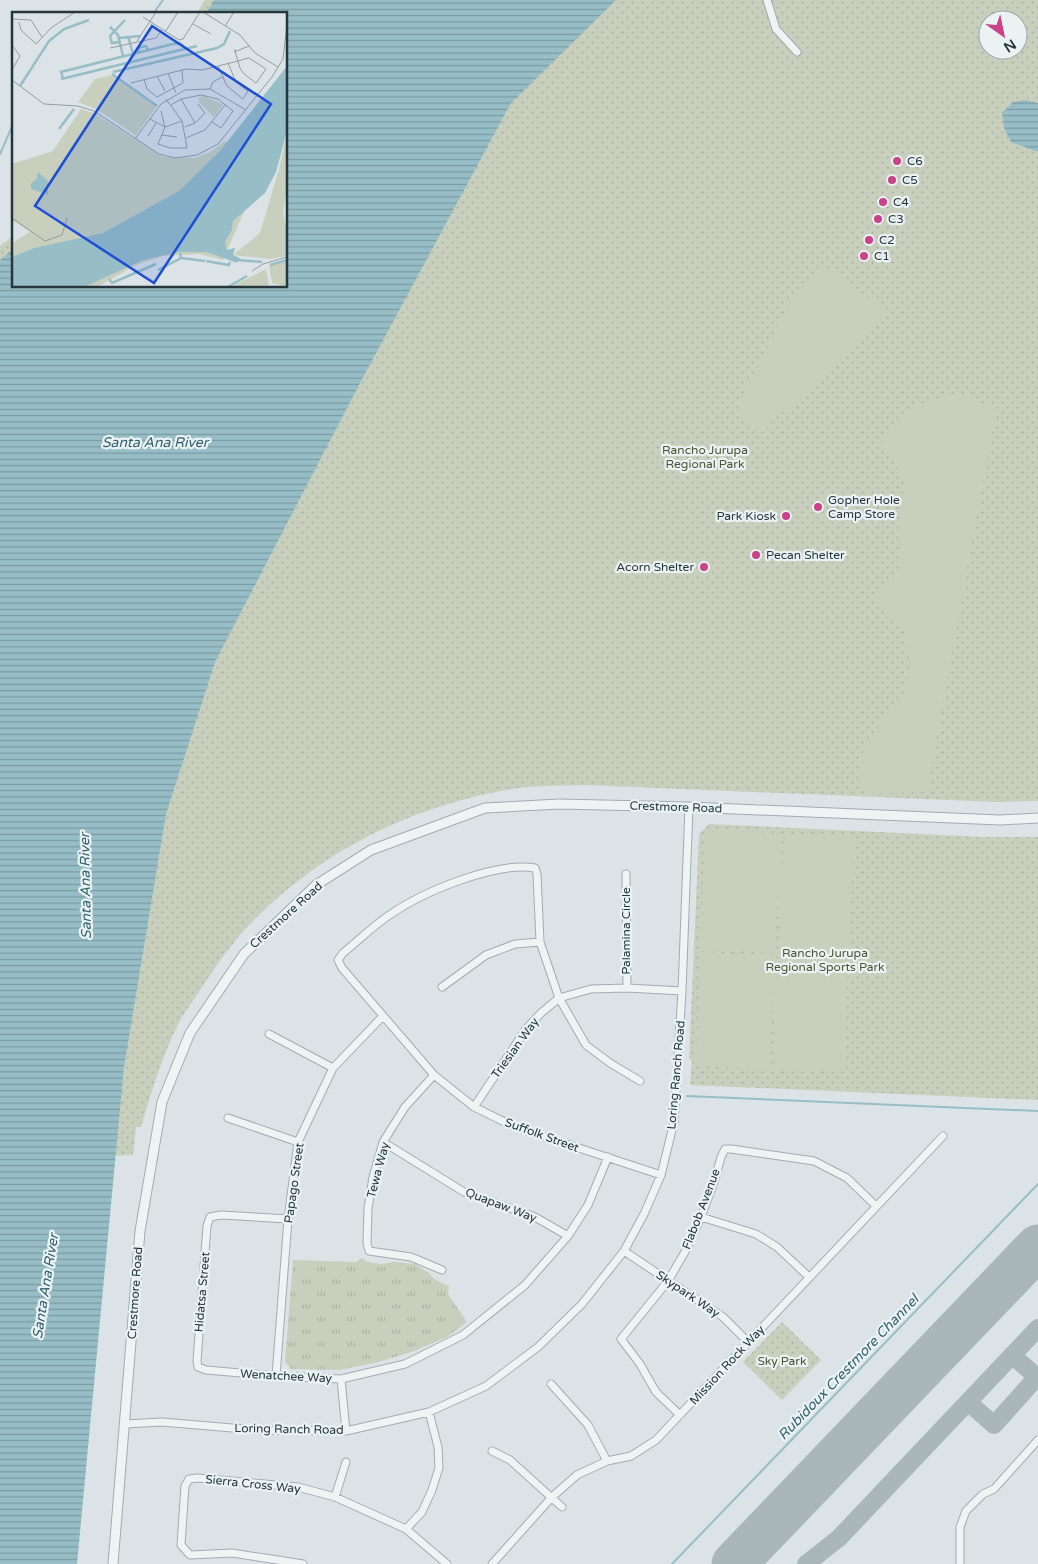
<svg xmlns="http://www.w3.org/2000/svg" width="1038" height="1564" font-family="'Varela Round',sans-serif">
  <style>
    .grass { fill: url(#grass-tufts) }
    .park { fill: url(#park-dots); fill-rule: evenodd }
    .garden { fill: #c8d0bd }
    .water { fill: url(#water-rules) }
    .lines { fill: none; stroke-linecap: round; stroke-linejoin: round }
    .stream { stroke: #97bec6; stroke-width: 2 }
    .taxiway { stroke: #a9b6ba; stroke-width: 18 }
    .runway { stroke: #a9b6ba; stroke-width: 45 }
    .minor-casing { stroke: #a2acb0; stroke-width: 9 }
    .tertiary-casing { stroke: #a2acb0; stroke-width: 11 }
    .minor { stroke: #eff3f4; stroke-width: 7 }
    .tertiary { stroke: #eff3f4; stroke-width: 9 }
    .poi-dot { fill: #ca4287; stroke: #ebf2f4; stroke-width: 2 }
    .labels { text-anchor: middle; stroke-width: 4.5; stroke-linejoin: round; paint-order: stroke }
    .poi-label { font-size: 12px; fill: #26363c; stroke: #ebf2f4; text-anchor: start }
    .park-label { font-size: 12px; fill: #475734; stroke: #ebf2f4 }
    .street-label { font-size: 12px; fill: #26363c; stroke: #ebf2f4 }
    .water-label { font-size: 14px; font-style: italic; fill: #31626e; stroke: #ebf2f4 }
    .inset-river { fill: none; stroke: #97bec6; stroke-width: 2.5 }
    .inset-road { fill: none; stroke: #939ea2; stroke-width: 1 }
    .view { fill: #1d4ed8; fill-opacity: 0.15; stroke: #1d4ed8; stroke-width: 2.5 }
    .inset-edge { fill: none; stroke: #26363c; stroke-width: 2.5 }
  </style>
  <defs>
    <pattern id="grass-tufts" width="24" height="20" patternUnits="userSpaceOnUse" patternTransform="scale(1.25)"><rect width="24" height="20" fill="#c8d0bd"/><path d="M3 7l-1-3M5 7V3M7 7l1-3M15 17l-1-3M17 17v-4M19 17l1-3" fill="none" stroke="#acb3a3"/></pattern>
    <pattern id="park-dots" width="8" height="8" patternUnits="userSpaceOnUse" patternTransform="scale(1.25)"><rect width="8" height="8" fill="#c8d0bd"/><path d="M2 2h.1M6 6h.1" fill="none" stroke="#acb3a3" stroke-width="1.8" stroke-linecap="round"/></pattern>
    <pattern id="water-rules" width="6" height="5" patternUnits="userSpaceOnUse" patternTransform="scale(1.25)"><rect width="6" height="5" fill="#97bec6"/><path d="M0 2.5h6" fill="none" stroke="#7b9ba2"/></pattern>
  </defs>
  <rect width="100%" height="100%" fill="#dce3e6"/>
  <path class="grass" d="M361 1258 368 1262 381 1264 394 1262 415 1264 429 1273 434 1279 449 1286 448 1294 467 1322 447 1337 414 1351 379 1362 340 1370 291 1369 285 1362 293 1260 357 1262Z"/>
  <path class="park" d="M205 0H1038V801L996 802 585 785C559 786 532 785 506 790 408 808 321 851 251 923 232 942 216 966 201 989 195 998 188 1008 182 1017 163 1052 152 1090 141 1127H136L133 1155 0 1161V246L14 235V286H286V14H196ZM988 20H1018V50H988Z
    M709 824 985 837H1038V1100L690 1085 692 1060 689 1059 699 834Z
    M782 1322 821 1360 782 1400 743 1362Z"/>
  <path class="garden" d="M821 264 886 311 809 394 778 415 763 432 737 412 741 397 761 361 788 306Z
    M960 393 996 410 927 792 870 793 861 785 863 749 880 724 905 695 910 662 902 623 888 618 876 599 880 590 895 580 903 559 898 528 904 484 896 464 879 437 917 406Z
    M715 831 781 833 775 953 701 949 704 841 710 833Z
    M784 834 854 837 849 956 778 953Z
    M701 952 775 956 770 1069 699 1066 696 1063Z
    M778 956 848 959 844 1072 773 1069Z"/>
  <path class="water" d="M214 0H616L511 103 360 383 215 662 166 814 124 1067 77 1564H0V260L14 248V286H286V14H206Z
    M1025 100 1038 103V152L1011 142 1004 128 1002 113 1013 102Z"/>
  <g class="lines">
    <path class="stream" d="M153 14 163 0
      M0 154 14 122
      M687 1096 1038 1111
      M672 1564 1038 1184"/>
    <path class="taxiway" d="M968 1402 994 1425 1037 1377 1012 1355
      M738 1561 739 1564
      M806 1564 839 1538 1038 1328"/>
    <path class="runway" d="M734 1564 1038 1247"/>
    <defs>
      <path id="minor" d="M767 0 776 29 797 52
        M626 874 627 988
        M442 987 486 955 515 944 540 942
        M269 1034 333 1068
        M434 1075 405 1107 383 1142 373 1177 368 1208 367 1243 369 1251 411 1257 442 1270
        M640 1081 610 1063 586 1045 559 998 540 942 537 874 535 868C496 861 423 892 391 914 374 925 359 940 343 953L338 960 342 968 434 1075 474 1107 515 1127 661 1175
        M474 1107 526 1029 541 1013 559 998 591 989 627 988 682 991
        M228 1118 298 1142
        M383 1142 464 1192 535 1217 568 1236
        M701 1217 756 1234 777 1247 809 1277
        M288 1219 221 1215 210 1217 207 1226 197 1361 198 1367 206 1370 276 1376 341 1379 405 1364 463 1335 525 1285 568 1236 588 1205 608 1157
        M624 1251 723 1317 748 1342
        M276 1376 288 1219 298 1142 333 1068 382 1017
        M341 1379 346 1431
        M551 1384 588 1425 607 1461
        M680 1415 656 1392 640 1364 621 1339 668 1281 686 1250 701 1217 714 1182 721 1157 725 1149H731L814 1161 847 1178 876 1206
        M125 1424 162 1422 256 1430 346 1431 429 1412 486 1386 538 1347 582 1304 624 1251 644 1214 661 1175 674 1122 682 991 689 807
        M492 1451 510 1460 562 1507
        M335 1497 346 1462
        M406 1529 422 1512 432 1490 439 1468 438 1447 429 1412
        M303 1564 232 1553 190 1555 181 1545 185 1486 189 1479 198 1478 298 1487 335 1497 406 1529 447 1564
        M492 1564 552 1497 577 1475 607 1461 631 1456 656 1440 943 1136
        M960 1564V1527L966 1511 983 1494 994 1489 1038 1440"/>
      <path id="tertiary" d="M113 1564 140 1231 162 1102 190 1033 244 954 316 885 371 850 485 808 559 804 689 807 1000 820 1038 818"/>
    </defs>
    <use href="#minor" class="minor-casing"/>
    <use href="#tertiary" class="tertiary-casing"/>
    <use href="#minor" class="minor"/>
    <use href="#tertiary" class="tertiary"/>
  </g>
  <g class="poi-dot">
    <circle cx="897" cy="161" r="5"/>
    <circle cx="892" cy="180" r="5"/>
    <circle cx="883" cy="202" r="5"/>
    <circle cx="878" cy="219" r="5"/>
    <circle cx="869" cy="240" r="5"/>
    <circle cx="864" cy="256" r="5"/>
    <circle cx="818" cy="507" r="5"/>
    <circle cx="786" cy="516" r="5"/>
    <circle cx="756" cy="555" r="5"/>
    <circle cx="704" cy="567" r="5"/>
  </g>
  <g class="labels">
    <g class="poi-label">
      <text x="907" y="165">C6</text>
      <text x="902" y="184">C5</text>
      <text x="893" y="206">C4</text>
      <text x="888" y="223">C3</text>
      <text x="879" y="244">C2</text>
      <text x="874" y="260">C1</text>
      <text x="828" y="504">Gopher Hole<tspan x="828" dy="14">Camp Store</tspan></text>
      <text x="776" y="520" text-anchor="end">Park Kiosk</text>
      <text x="766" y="559">Pecan Shelter</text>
      <text x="694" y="571" text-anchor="end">Acorn Shelter</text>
    </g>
    <g class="park-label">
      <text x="705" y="454">Rancho Jurupa<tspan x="705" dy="14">Regional Park</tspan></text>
      <text x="825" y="957">Rancho Jurupa<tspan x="825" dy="14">Regional Sports Park</tspan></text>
      <text x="782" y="1365">Sky Park</text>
    </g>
    <g class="street-label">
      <text transform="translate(676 807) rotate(2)" y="4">Crestmore Road</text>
      <text transform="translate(286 915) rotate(-42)" y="4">Crestmore Road</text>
      <text transform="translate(626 931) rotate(-90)" y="4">Palamina Circle</text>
      <text transform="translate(515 1048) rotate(-54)" y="4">Triesian Way</text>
      <text transform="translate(676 1075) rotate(-85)" y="4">Loring Ranch Road</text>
      <text transform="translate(542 1135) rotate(20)" y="4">Suffolk Street</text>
      <text transform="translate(378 1170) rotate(-75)" y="4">Tewa Way</text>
      <text transform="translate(294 1183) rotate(-82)" y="4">Papago Street</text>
      <text transform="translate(501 1205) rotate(21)" y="4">Quapaw Way</text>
      <text transform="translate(701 1209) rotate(-69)" y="4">Flabob Avenue</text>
      <text transform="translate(202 1292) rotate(-85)" y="4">Hidatsa Street</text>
      <text transform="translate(135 1293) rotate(-86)" y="4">Crestmore Road</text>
      <text transform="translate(688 1294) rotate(34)" y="4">Skypark Way</text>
      <text transform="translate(727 1365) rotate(-47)" y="4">Mission Rock Way</text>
      <text transform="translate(286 1376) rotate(3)" y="4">Wenatchee Way</text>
      <text transform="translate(289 1429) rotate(1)" y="4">Loring Ranch Road</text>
      <text transform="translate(253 1484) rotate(6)" y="4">Sierra Cross Way</text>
    </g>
    <g class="water-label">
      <text x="155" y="447">Santa Ana River</text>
      <text transform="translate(85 886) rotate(-91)" y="5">Santa Ana River</text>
      <text transform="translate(45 1286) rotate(-81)" y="5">Santa Ana River</text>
      <text transform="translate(848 1367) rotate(-46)" y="5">Rubidoux Crestmore Channel</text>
    </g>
  </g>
  <g transform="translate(12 12)">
    <rect width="275" height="275" fill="#dce3e6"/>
    <path d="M191 84 211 92 202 105 187 90V85ZM267 157 274 182 271 201 275 218V244L258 247 221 243 248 221ZM254 257 257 272 254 275H219Z" fill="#c8d0bd"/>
    <path d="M99 63 144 95 124 123 86 98 66 90 83 67ZM69 97 82 101 151 145 182 146 197 141 213 129 253 152 211 248 187 242 151 244 124 253 85 275H0V231L18 220 0 208V152L41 139ZM275 121V182H274L267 157ZM275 249V275L260 271 257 254Z" fill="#c8d0bd"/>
    <path d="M125 85 142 97 123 123 107 111ZM95 111 102 117 87 127 86 137 80 140 74 155 62 154 59 150ZM87 165V170L68 180 64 169Z" fill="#c8d0bd"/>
    <path d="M275 54V119L264 160 253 181 221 209 220 218 213 230 215 238 223 236 221 243 228 246 225 251 195 240H167L131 248 72 275H0V245L22 236 91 221 167 179 208 139ZM26 160 36 169V183L19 177V171L25 167Z" fill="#97bec6"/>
    <path class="inset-river" d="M98 15 106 23 111 44M116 24 121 42M107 26 128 24M107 30 100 31 98 24 113 8M127 40 126 36 134 34 136 38M101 60 205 36 212 32 218 19M100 62 145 94M51 66 49 60 161 32 168 31 174 37M49 67 185 34M8 74 37 29 52 17 77 8M47 117 62 97M169 246 193 249M225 248 250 250M194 249 217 253 218 250M258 253 275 248M146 258 169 246 168 241M97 267 100 271 144 252M216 275 235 264"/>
    <path class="inset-road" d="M191 0 228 23 243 41 266 55M131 5 167 28 171 27 188 0M0 7 19 8 30 25M7 10 9 18 24 32 39 16 63 0M181 12 199 22M213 14 222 0M153 20 166 0M125 29 144 0M0 33 8 44 0 58M98 36 144 26 150 18M222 40 237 34M206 54 215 74 231 87 236 79 224 70 216 51M156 61 164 81M145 64 153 79M132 67 135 77 145 85 171 71 170 58M0 68 32 92 66 94 82 99 147 142 163 146 185 143 206 132 260 65 271 47 275 13M119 71 174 57 190 58 226 49 233 47 237 46 254 57 244 71 231 61 228 56 226 49 223 39V37M198 77 201 70 210 65M169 87 183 111M159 93 169 87 189 83 206 87 221 99 209 116 200 110M149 99 153 115 146 132 158 136H175L170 109 154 87M138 107 153 115 170 109M173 115 183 111 193 101 186 92M150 123 165 125M136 124 144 111M174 126 193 118 213 93M123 127 149 92 173 78 198 77 234 98M0 206 33 229 50 223 55 206M240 259 251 252 275 245"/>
    <path class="view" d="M140 14 259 92 142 271 23 194Z"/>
    <rect width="275" height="275" class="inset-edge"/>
  </g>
  <g transform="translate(1003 35) rotate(147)"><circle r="24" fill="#ebf2f4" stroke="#9ca7aa"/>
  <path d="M0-4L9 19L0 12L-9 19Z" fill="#ca4287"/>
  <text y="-8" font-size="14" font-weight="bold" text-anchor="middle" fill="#26363c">N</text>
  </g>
</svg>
